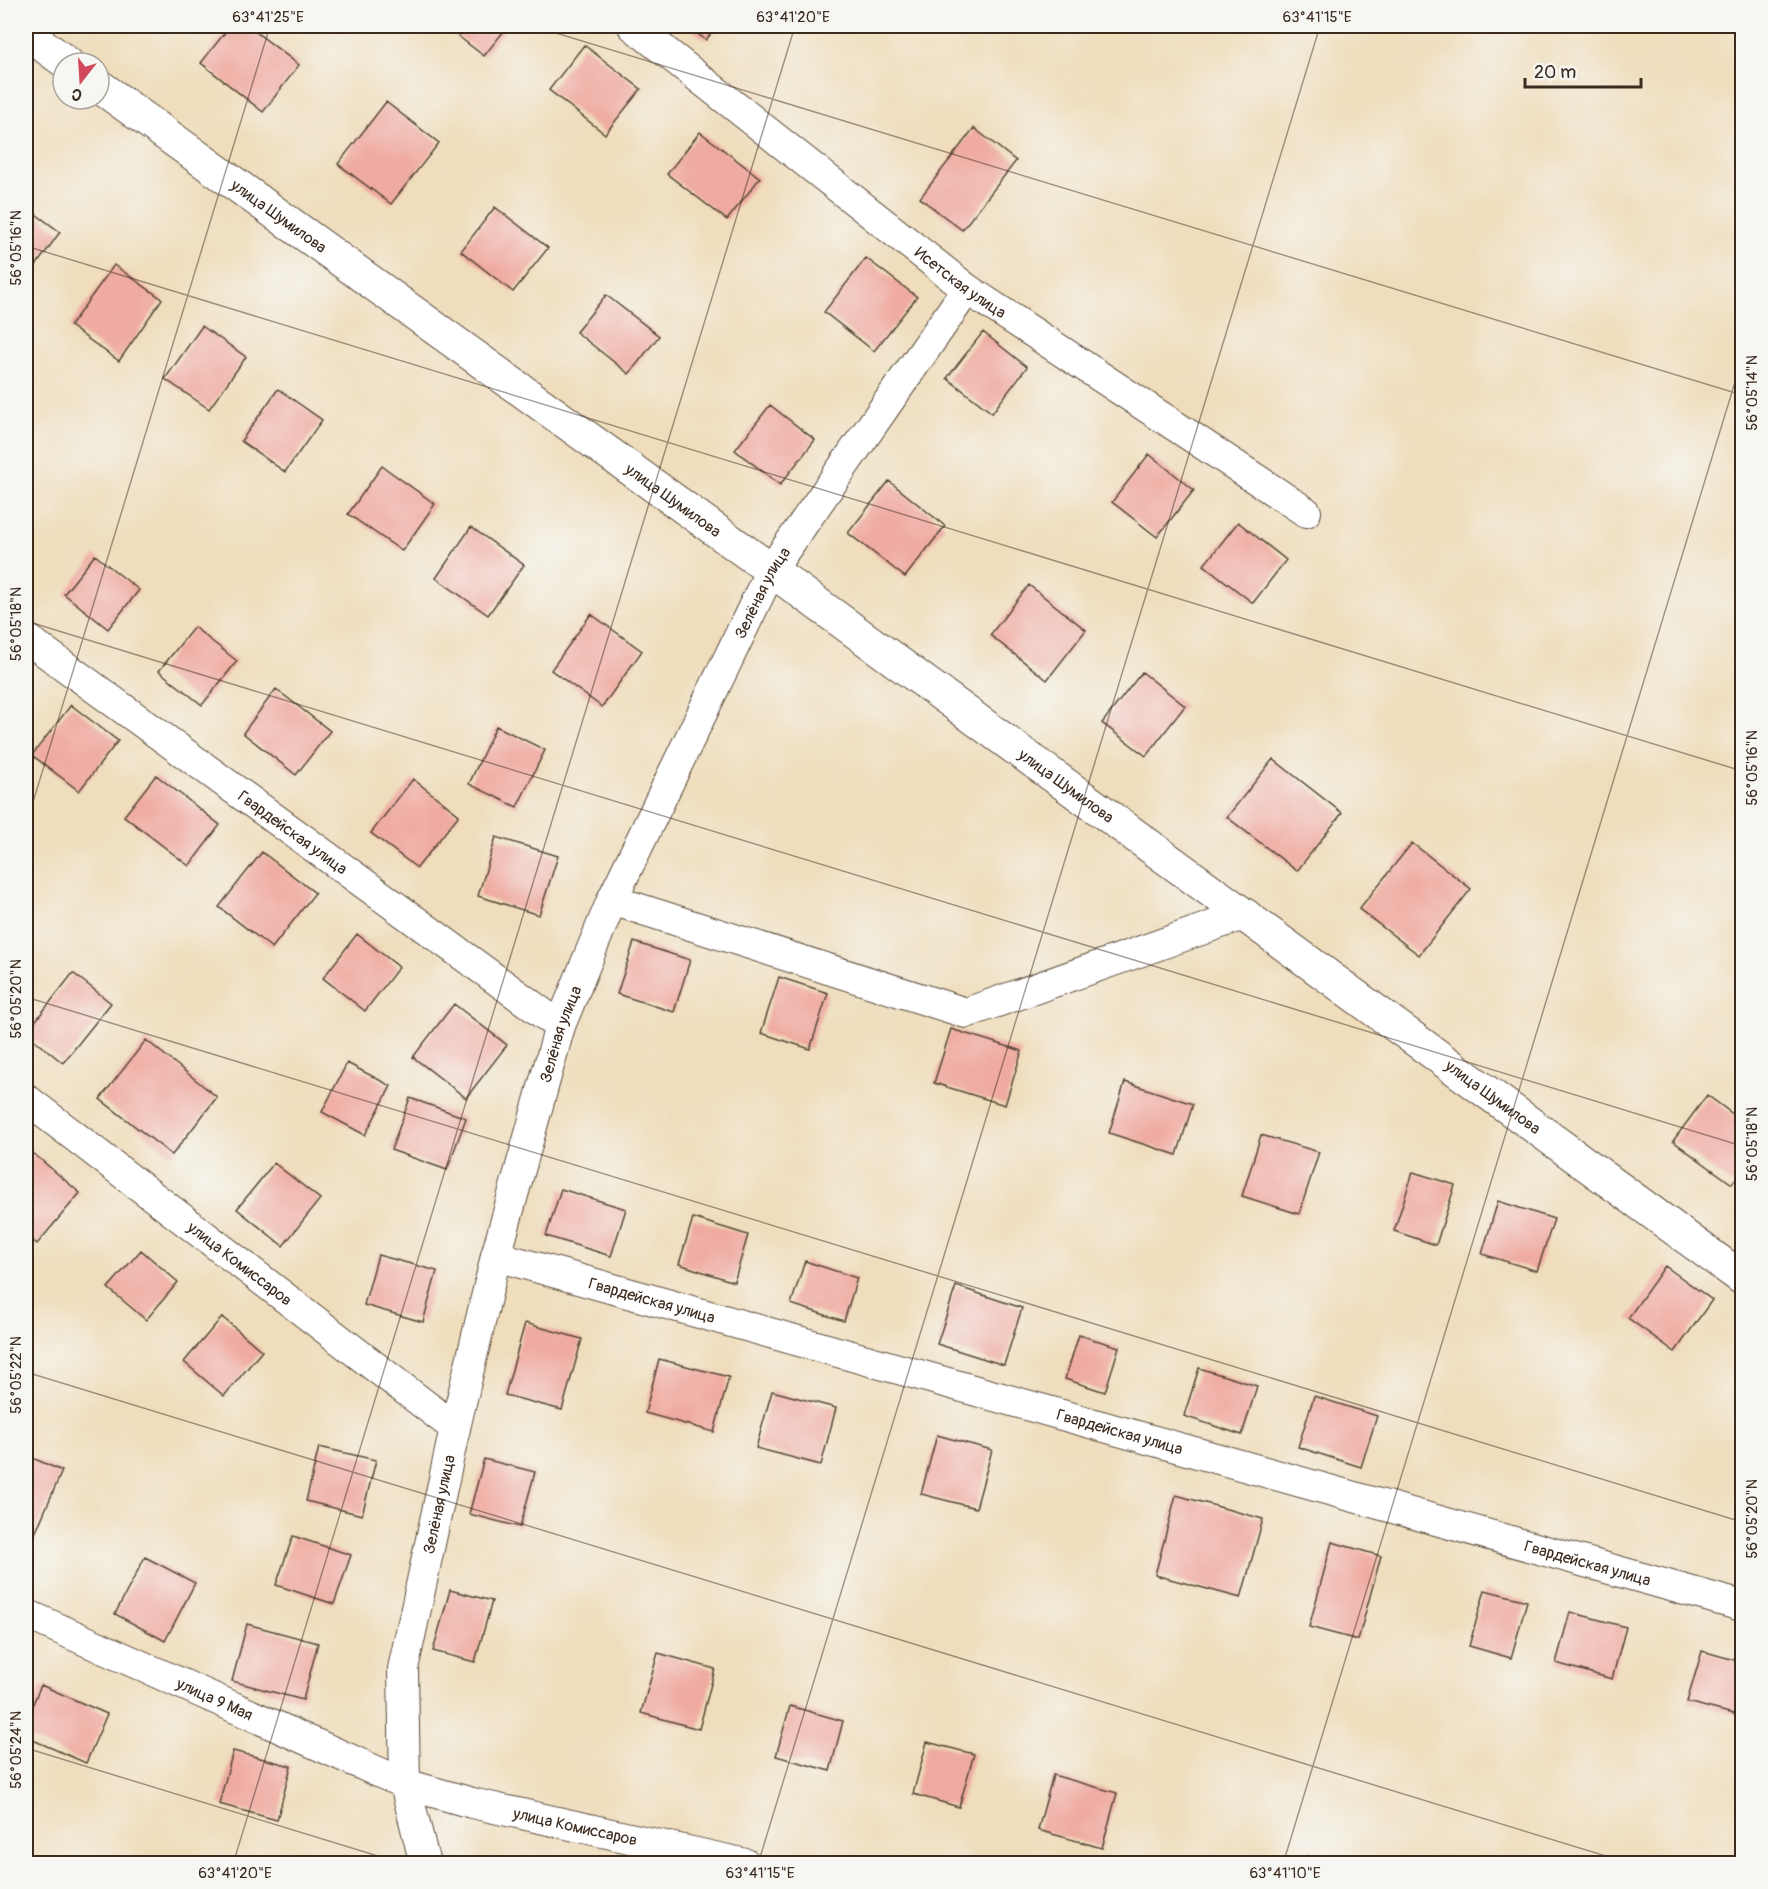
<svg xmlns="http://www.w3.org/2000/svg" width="1768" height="1889" font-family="Pangolin,sans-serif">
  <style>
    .building { fill: #efaba1 }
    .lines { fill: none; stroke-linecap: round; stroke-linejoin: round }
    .minor-casing { stroke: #564536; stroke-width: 32 }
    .tertiary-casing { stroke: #564536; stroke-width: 35 }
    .minor { stroke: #fff; stroke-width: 30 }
    .tertiary { stroke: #fff; stroke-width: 33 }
    .ticks { fill: none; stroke: #3b2a1e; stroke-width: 1.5; stroke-opacity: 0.45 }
    .labels { text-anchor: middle; stroke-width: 5; stroke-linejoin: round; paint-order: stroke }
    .street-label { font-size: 16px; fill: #3b2a1e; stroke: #f6f6f2 }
    .neatline { fill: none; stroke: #3b2a1e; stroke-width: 2 }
    .ticks-label { font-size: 15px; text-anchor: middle; fill: #3b2a1e }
  </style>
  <rect width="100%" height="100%" fill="#f6f6f2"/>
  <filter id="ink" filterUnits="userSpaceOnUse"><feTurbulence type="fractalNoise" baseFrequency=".0167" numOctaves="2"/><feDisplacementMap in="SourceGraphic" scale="12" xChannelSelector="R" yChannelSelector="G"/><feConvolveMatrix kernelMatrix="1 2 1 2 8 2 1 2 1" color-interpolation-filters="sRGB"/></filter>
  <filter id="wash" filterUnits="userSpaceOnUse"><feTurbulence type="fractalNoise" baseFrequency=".008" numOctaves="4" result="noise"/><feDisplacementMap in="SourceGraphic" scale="24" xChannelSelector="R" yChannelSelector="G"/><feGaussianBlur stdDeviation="1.35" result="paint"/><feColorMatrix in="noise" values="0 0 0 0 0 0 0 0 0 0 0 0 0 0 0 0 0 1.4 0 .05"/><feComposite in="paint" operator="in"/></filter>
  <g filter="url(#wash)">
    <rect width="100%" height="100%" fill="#efddbb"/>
    <g id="blocks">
      <path class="building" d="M230 26H248L299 65 263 112 201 63Z
        M445 26H508L484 56Z
        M687 26H717L706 40Z
        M584 45 641 89 605 134 549 90Z
        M386 102 439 143 391 204 338 164Z
        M974 128 1016 161 962 230 920 198Z
        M700 132 760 178 727 220 667 174Z
        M26 207 60 232 30 274 26 271Z
        M495 207 548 248 513 292 461 251Z
        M866 258 917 297 874 351 824 312Z
        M114 265 162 299 119 361 70 326Z
        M606 295 659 336 629 374 576 332Z
        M202 326 246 357 209 409 165 379Z
        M983 332 1027 367 992 413 947 378Z
        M278 389 322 420 285 472 241 441Z
        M770 405 815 440 780 485 735 450Z
        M1149 454 1194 490 1157 537 1112 502Z
        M382 466 435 504 402 551 348 514Z
        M889 481 945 526 905 577 848 533Z
        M1238 522 1286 560 1253 603 1204 565Z
        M471 527 524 565 488 615 436 578Z
        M95 555 139 590 108 629 64 594Z
        M1029 585 1086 630 1047 680 990 635Z
        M591 614 642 651 602 707 551 670Z
        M194 627 237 661 202 705 159 671Z
        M1142 672 1185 706 1146 756 1102 723Z
        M276 689 330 731 296 775 243 733Z
        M71 705 118 741 79 791 32 755Z
        M496 726 545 750 517 807 469 784Z
        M1273 759 1342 813 1297 871 1227 817Z
        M156 775 220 825 189 866 124 816Z
        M413 779 459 815 417 868 371 833Z
        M496 837 558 856 539 915 478 896Z
        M1412 843 1471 889 1419 955 1359 909Z
        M262 852 315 893 272 948 219 907Z
        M357 934 399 967 365 1011 323 978Z
        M634 942 690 960 674 1012 617 994Z
        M73 973 111 1003 63 1063 26 1033Z
        M779 977 828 993 810 1049 761 1033Z
        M454 1004 507 1045 466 1098 413 1057Z
        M951 1029 1022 1051 1005 1105 934 1083Z
        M146 1040 217 1097 172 1155 100 1099Z
        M347 1063 391 1086 365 1135 322 1112Z
        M1125 1082 1193 1104 1177 1155 1109 1133Z
        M1707 1095 1742 1121V1170L1732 1184 1673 1141Z
        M410 1098 466 1118 447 1170 391 1150Z
        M1261 1135 1319 1152 1299 1214 1242 1196Z
        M26 1147 80 1193 37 1244 26 1235Z
        M274 1163 320 1199 283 1246 237 1209Z
        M1413 1172 1455 1185 1436 1245 1394 1231Z
        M561 1189 626 1209 611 1256 546 1236Z
        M1498 1201 1554 1219 1537 1271 1482 1254Z
        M693 1218 748 1235 734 1282 679 1264Z
        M141 1250 178 1282 146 1320 108 1288Z
        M378 1255 437 1271 423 1322 364 1305Z
        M805 1261 857 1278 844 1321 791 1304Z
        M1665 1266 1712 1300 1675 1352 1628 1318Z
        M956 1286 1022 1308 1004 1365 937 1344Z
        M222 1317 262 1351 224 1396 184 1362Z
        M525 1323 582 1339 562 1410 505 1395Z
        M1079 1335 1119 1347 1105 1392 1065 1379Z
        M659 1359 729 1377 714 1432 645 1413Z
        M1199 1368 1257 1386 1242 1435 1184 1416Z
        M772 1391 836 1408 821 1465 756 1448Z
        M1314 1396 1377 1416 1361 1467 1298 1447Z
        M937 1435 992 1450 976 1508 921 1494Z
        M319 1447 376 1460 362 1515 306 1501Z
        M26 1455 62 1471 31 1543 26 1540Z
        M484 1459 535 1472 520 1527 469 1514Z
        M1176 1495 1263 1519 1241 1598 1155 1575Z
        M293 1536 351 1555 334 1604 276 1585Z
        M1332 1542 1381 1556 1358 1640 1309 1627Z
        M145 1557 195 1583 165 1641 115 1614Z
        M450 1590 492 1601 475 1662 433 1651Z
        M1485 1590 1527 1601 1511 1658 1469 1646Z
        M1570 1612 1626 1627 1612 1679 1556 1663Z
        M247 1624 318 1643 303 1700 232 1681Z
        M1702 1651 1742 1662V1709L1741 1716 1687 1702Z
        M658 1653 715 1669 699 1729 641 1713Z
        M41 1685 107 1714 86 1763 26 1737V1720Z
        M790 1706 843 1721 830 1771 776 1756Z
        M927 1742 974 1754 959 1807 913 1794Z
        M233 1751 291 1766 277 1820 219 1804Z
        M1053 1775 1117 1793 1102 1848 1038 1830Z
        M1307 1856 1331 1863V1864H1305Z"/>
    </g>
  </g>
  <g filter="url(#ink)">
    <use href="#blocks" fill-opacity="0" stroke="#564536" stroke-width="1.5"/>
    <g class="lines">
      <defs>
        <g id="minor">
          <path id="s1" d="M633 26 967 289 1306 512"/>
          <path id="s2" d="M26 638 560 1026"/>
          <path d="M612 900 966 1013 1246 914"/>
          <path id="s3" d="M26 1099 455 1428"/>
          <path id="s4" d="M496 1256 1742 1606"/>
          <path id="s5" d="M26 1614 405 1784 472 1803 746 1864"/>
          <path id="s6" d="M425 1864 405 1784 403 1669 455 1428 496 1256 560 1026 612 900 771 570 967 289"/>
        </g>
        <g id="tertiary">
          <path d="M26 33 67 63"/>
          <path id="s7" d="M99 86 771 570 1742 1278"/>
        </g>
      </defs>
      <use href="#minor" class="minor-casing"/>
      <use href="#tertiary" class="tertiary-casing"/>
      <use href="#minor" class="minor"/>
      <use href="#tertiary" class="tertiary"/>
    </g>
  </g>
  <path class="ticks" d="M533 26 1742 395M26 246 1742 771M26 621 1742 1146M26 825 270 26M26 997 1742 1522M26 1372 1632 1864M26 1748 404 1864M233 1864 795 26M758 1864 1320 26M1283 1864 1742 359"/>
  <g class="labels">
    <g class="street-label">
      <text dy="6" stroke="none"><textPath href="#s7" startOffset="222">улица Шумилова</textPath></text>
      <text dy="6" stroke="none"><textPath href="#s1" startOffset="416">Исетская улица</textPath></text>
      <text dy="6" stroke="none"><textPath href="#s7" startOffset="708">улица Шумилова</textPath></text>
      <text dy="6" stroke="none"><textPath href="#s6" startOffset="1338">Зелёная улица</textPath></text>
      <text dy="6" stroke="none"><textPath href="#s7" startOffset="1194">улица Шумилова</textPath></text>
      <text dy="6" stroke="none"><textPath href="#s2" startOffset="330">Гвардейская улица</textPath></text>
      <text dy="6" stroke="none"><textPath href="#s6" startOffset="852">Зелёная улица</textPath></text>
      <text dy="6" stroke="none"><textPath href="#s7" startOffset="1722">улица Шумилова</textPath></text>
      <text dy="6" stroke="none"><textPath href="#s3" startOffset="270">улица Комиссаров</textPath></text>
      <text dy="6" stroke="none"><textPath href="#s4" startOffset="162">Гвардейская улица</textPath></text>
      <text dy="6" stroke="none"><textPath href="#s4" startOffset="648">Гвардейская улица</textPath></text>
      <text dy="6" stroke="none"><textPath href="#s6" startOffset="366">Зелёная улица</textPath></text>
      <text dy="6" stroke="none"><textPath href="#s4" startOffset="1134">Гвардейская улица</textPath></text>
      <text dy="6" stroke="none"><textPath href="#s5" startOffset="207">улица 9 Мая</textPath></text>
      <text dy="6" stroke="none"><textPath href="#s5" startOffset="591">улица Комиссаров</textPath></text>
    </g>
  </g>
  <rect width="1768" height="1889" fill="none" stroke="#f6f6f2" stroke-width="66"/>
  <g transform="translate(81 81) rotate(197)"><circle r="28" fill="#f6f6f2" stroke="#aba49d" stroke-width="1.5"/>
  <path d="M0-4.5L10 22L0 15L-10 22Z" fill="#d1495b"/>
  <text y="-9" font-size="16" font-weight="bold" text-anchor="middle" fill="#3b2a1e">С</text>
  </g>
  <path d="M1525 78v9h116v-9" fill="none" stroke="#3b2a1e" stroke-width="3"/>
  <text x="1534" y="78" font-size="18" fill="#3b2a1e" stroke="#f6f6f2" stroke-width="4.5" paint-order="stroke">20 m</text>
  <rect x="33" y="33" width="1702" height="1823" class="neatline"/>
  <g class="ticks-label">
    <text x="268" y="22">63°41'25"E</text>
    <text x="793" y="22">63°41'20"E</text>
    <text x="1317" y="22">63°41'15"E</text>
    <text transform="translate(16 248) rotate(-90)" y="5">56°05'16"N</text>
    <text transform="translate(1752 393) rotate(-90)" y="5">56°05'14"N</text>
    <text transform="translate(16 624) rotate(-90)" y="5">56°05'18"N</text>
    <text transform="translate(1752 768) rotate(-90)" y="5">56°05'16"N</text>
    <text transform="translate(16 999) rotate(-90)" y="5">56°05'20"N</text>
    <text transform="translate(1752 1144) rotate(-90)" y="5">56°05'18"N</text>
    <text transform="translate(16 1375) rotate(-90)" y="5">56°05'22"N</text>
    <text transform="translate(1752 1519) rotate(-90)" y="5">56°05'20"N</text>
    <text transform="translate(16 1750) rotate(-90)" y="5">56°05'24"N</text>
    <text x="235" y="1878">63°41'20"E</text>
    <text x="760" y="1878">63°41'15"E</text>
    <text x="1285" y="1878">63°41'10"E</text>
  </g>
</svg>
